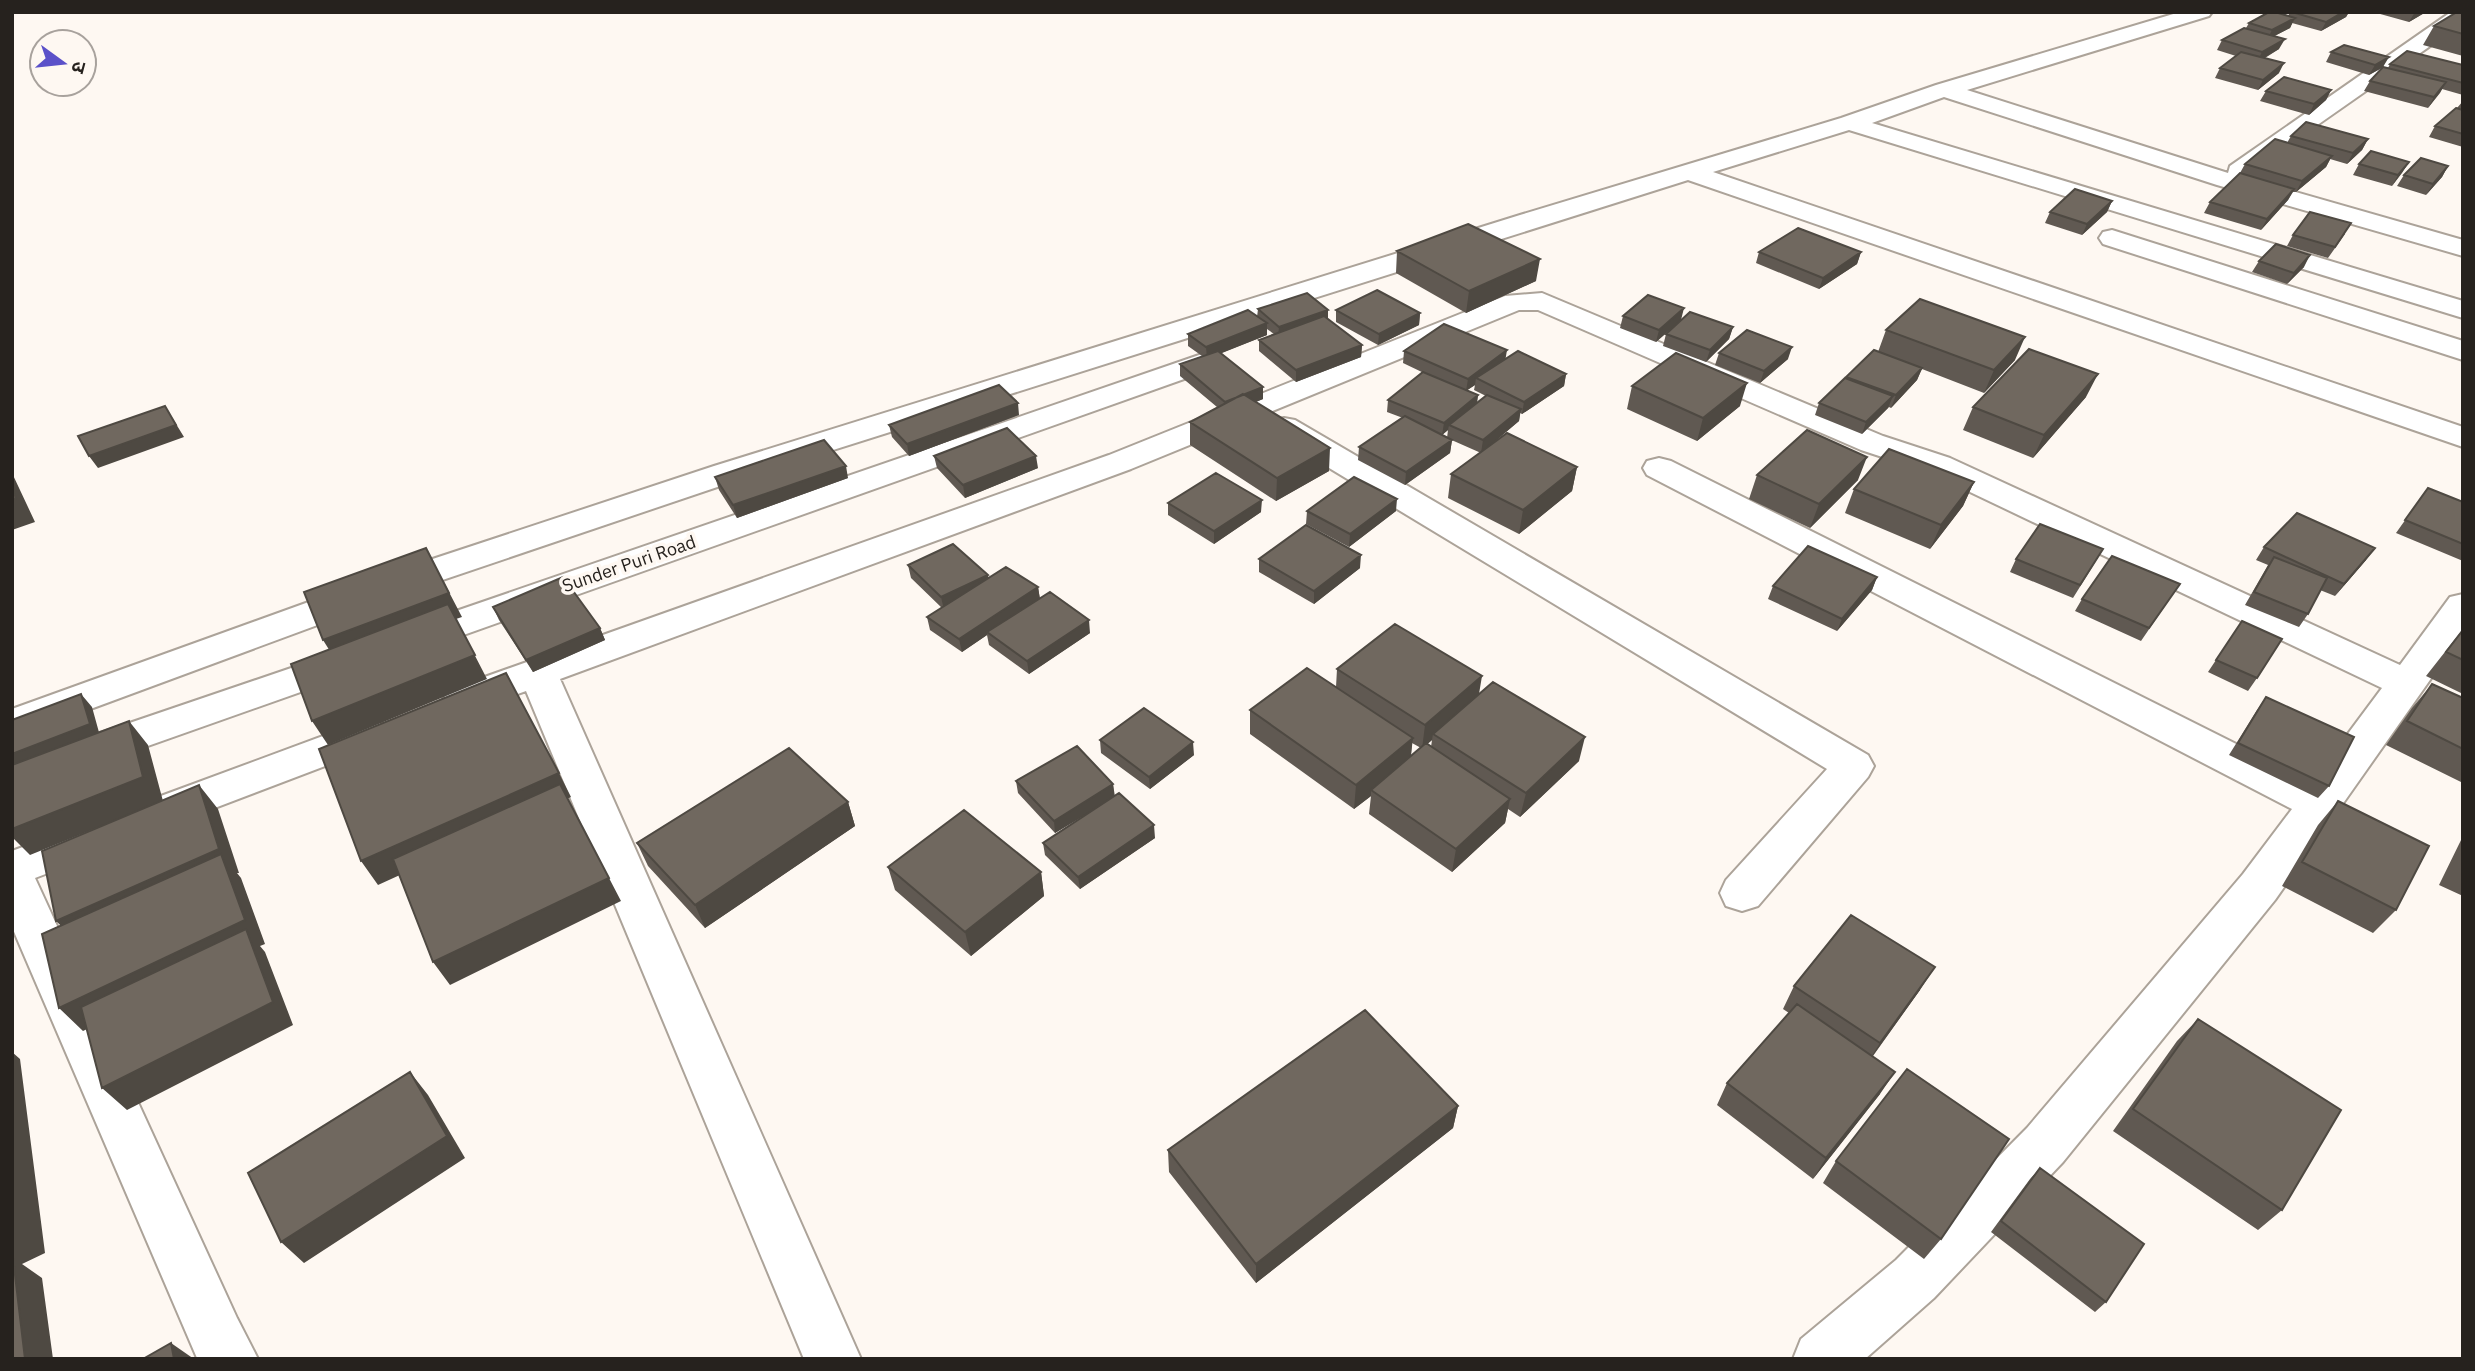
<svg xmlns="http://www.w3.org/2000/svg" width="2475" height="1371" font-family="'IBM Plex Sans','Noto Sans Devanagari',sans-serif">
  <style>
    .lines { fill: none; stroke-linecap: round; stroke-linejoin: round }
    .minor-casing { stroke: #aca399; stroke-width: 4 }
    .minor { fill: #fff; fill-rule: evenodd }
    .wall { fill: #605952; fill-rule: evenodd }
    .shaded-wall { fill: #4e4942 }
    .building { fill: #70685f; stroke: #4e4942; stroke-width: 2 }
    .labels { text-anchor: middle; stroke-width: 7; stroke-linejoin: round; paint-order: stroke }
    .street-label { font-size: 18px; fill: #26221e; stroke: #fef8f2 }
  </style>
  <rect width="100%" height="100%" fill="#fef8f2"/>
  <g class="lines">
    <defs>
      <path id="minor" d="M2180 12H2212L2209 16 1967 90 2228 173 2230 166 2451 12H2463V23L2243 177 2463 240V256L2217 185 1944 97 1872 123 2463 301V318L1849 130 1713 172 2463 427V447L1688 180 738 480 404 593 12 738V709L378 577 714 466 1520 215 1841 118 1936 85Z
        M2112 230 2463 341V360L2103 244 2099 238 2103 232Z
        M1542 293 1883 436 1950 458 2400 665 2450 597 2463 594V633L2275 900 2063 1162 1934 1298 1865 1359H1793L1801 1339 1896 1260 2027 1128 2243 874 2292 809 1647 475 1643 468 1647 461 1659 458 1671 461 2312 782 2382 688 1928 472 1861 450 1538 310H1519L1131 469 560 679 861 1359H804L526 691 462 714 448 710 443 700 448 690 1109 455 1505 296Z
        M1205 353 1215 356 1220 362 1215 368 424 649 411 653 398 649 392 640 398 631Z
        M1284 418 1295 420 1868 755 1874 766 1868 777 1758 906 1742 911 1726 906 1720 893 1726 880 1827 769 1273 434 1268 427 1273 420Z
        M344 650 357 654 363 663 357 672 12 794V763Z
        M369 719 383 724 389 734 383 744 157 830 142 825 136 814 142 803Z
        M91 822 106 827 112 839 106 851 35 878 237 1318 258 1359 197 1358 12 927V851Z"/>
    </defs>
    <use href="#minor" class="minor-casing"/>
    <use href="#minor" class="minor"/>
  </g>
  <path class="wall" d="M2290 12H2349L2346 17 2321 31 2292 23 2290 28 2274 36 2279 49 2265 58 2279 73 2258 90 2215 78 2220 68 2236 56 2217 50 2222 40 2246 28 2249 23 2288 16Z
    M2373 12H2426L2409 22Z
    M2463 12V56L2423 45 2434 26Z
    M2331 52 2388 68 2390 64 2463 65V95L2442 89 2428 108 2364 91 2370 81 2382 68 2369 75 2326 62Z
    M2331 90 2326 100 2309 115 2260 101 2266 91Z
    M2463 101V147L2429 137 2435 126 2457 108Z
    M2291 136 2368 139 2362 150 2347 164 2330 159 2326 167 2296 192H2293L2288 200 2261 230 2204 213 2210 202 2240 173 2245 164 2287 143Z
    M2409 162 2392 186 2353 175 2359 164Z
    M2448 166 2442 177 2426 195 2397 186 2404 175Z
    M2112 201 2107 212 2082 235 2045 223 2050 212Z
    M2345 234 2328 258 2287 246 2293 235Z
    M1397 251 1536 281 1466 313 1396 273Z
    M1759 252H1861L1857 264 1819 289 1756 263Z
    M2259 261 2304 267 2287 284 2252 272Z
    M1258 309 1328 310V319L1362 345 1361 357 1296 382 1259 351V340L1274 334 1267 329V335L1221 353 1263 387V399L1256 402 1329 471 1276 501 1190 445V422L1217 407 1180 376V364L1202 356 1188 346V334L1257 317Z
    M1336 310 1420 313 1419 325 1378 345 1336 322Z
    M1623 316 1681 320 1656 342 1620 328Z
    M1733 327 1729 339 1706 362 1663 346 1666 334Z
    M1886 330 2015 360 1984 393 1922 369 1917 380 1891 408 1889 407 1862 434 1815 415 1819 403 1846 377 1878 352Z
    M1404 351 1506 359 1566 374 1564 386 1522 414 1520 413 1519 421 1486 449 1577 467 1572 491 1519 534 1448 498 1451 474 1481 453 1447 438 1448 430 1442 435 1452 440 1450 453 1405 485 1358 460 1359 447 1403 418 1387 412 1388 400 1426 374 1403 363ZM1475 385 1474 390 1486 396 1477 404 1478 395 1467 390Z
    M1719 353 1788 359 1760 383 1715 365Z
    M1632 386 1740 406 1697 441 1627 409Z
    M2086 397 2033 458 1963 430 1973 407Z
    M1019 415 909 456 892 437 889 425Z
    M934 456 1038 468 965 498 937 468Z
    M1757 475 1858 480 1810 528 1749 499Z
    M715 477 848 478 737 518 719 490Z
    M1974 482 1963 506 1930 549 1845 513 1854 489Z
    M2428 488 2463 502V561L2396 533Z
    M1168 503 1261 512 1214 544 1168 515Z
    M1307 511H1396L1349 547 1306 524Z
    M2264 547 2366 560 2335 596 2320 590 2308 614 2299 627 2245 605 2268 565 2256 560Z
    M1259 559 1360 568 1314 604 1259 572Z
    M2016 559 2096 561 2073 598 2010 572Z
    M908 565 988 575V578L1038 587 1040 599 1090 633 1029 674 989 645 987 635 962 652 930 630 927 617 942 608 911 578Z
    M1877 577 1872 590 1837 631 1768 599 1773 586Z
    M2180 584 2141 641 2075 611 2082 599Z
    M493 607 600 628 605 640 533 672 499 620Z
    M2242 621 2257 678 2248 691 2208 672Z
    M2463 629V694L2426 676Z
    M1337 669 1479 694 1579 761 1520 817 1508 809 1505 823 1452 872 1369 814 1371 796 1354 809 1250 734V710L1336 687ZM1432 740 1431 747 1427 744ZM1412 743 1421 748 1411 756Z
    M2432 684 2463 698V783L2386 745 2412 708Z
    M2266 697 2329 786 2318 798 2229 755 2257 710Z
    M1100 740 1194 755 1150 789 1101 753Z
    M1016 781 1113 784 1114 796 1155 838 1080 889 1045 855 1043 843 1096 808 1055 833 1018 793Z
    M2338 801 2396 910 2373 933 2282 886 2318 825Z
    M848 802 855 826 705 928 648 866 637 843Z
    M2463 836V896L2439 885Z
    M888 867 1041 872 1044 896 971 956 895 890Z
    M1794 986 1920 990 1873 1056 1880 1094 1813 1179 1717 1105 1727 1083 1789 1013 1783 1009Z
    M2198 1019 2282 1210 2258 1230 2113 1131 2177 1041Z
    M1458 1106 1453 1128 1256 1283 1169 1172 1168 1150Z
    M1836 1161 1941 1239 1924 1259 1823 1183Z
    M2040 1168 2106 1302 2095 1312 1991 1232 2030 1179Z"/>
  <path class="shaded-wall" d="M2343 12H2349L2346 17 2321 31 2326 22Z
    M2415 12H2426L2409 22Z
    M2295 18 2290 28 2267 40 2272 30Z
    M2285 39 2279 49 2257 62 2262 52Z
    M2389 57 2383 67 2369 75 2375 65Z
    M2284 63 2279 73 2258 90 2263 80Z
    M2446 82 2440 93 2428 108 2434 97Z
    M2331 90 2326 100 2309 115 2314 104Z
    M2368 139 2362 150 2347 164 2353 153Z
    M2332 156 2326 167 2296 192 2302 181Z
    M2409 162 2402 173 2392 186 2398 175Z
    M2448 166 2442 177 2426 195 2433 184Z
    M2294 189 2288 200 2261 230 2267 219Z
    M2112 201 2107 212 2082 235 2087 224Z
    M1861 252 1857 264 1819 289 1823 278Z
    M2310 255 2304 267 2287 284 2294 273Z
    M1540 259 1536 281 1466 313 1469 291Z
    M1684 308 1681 320 1656 342 1659 330Z
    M1328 310V322L1278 338 1279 327Z
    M1420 313 1419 325 1378 345 1379 334Z
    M1267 323V335L1207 359 1206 347Z
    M1733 327 1729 339 1706 362 1710 350Z
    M2025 337 2015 360 1984 393 1994 370Z
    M1362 345 1361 357 1296 382V370Z
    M1792 347 1788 359 1760 383 1764 371Z
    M1507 350 1505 362 1476 378 1475 385 1466 391 1468 379Z
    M1922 368 1917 380 1891 408 1896 395Z
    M1566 374 1564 386 1522 414 1524 402Z
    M2098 374 2086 397 2033 458 2044 435Z
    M1747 383 1740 406 1697 441 1703 418Z
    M1263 387V399L1225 414V402Z
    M1478 395 1476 407 1449 425 1448 430 1442 435 1444 423Z
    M1893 396 1888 408 1862 434 1866 422Z
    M1018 403 1019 415 909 456 907 444Z
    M165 406 184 437 98 468 89 456Z
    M1521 409 1519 421 1481 453 1483 440Z
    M1452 440 1450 453 1405 485 1406 472Z
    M1330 448 1329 471 1276 501 1277 478Z
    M1036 456 1038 468 965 498 963 485Z
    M1867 457 1858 480 1810 528 1819 504Z
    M846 466 848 478 737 518 733 505Z
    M1577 467 1572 491 1519 534 1523 510Z
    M12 473 35 522 12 530Z
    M1974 482 1963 506 1930 549 1941 525Z
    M1397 499 1396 511 1349 547 1350 534Z
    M1262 500 1261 512 1214 544V531Z
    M426 548 462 617 456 619 487 679 328 745 312 721 338 664 323 640Z
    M2375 548 2366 560 2335 596 2344 584Z
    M1361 555 1360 568 1314 604V591Z
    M988 575 990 587 944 610 941 597Z
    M1877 577 1872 590 1837 631 1842 619Z
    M1038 587 1040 600 987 632V635L962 652 959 639Z
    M1089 620 1090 633 1029 674 1027 661Z
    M600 628 605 640 533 672 526 660Z
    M1482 676 1478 700 1433 734 1432 740 1422 749 1425 725Z
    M81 694 92 707 100 736 12 771V754Z
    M129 721 148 745 163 801 30 855 12 837V829Z
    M1585 737 1579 761 1520 817 1526 793Z
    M1413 738 1410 762 1371 790V796L1354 809 1356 785Z
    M1193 742 1194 755 1150 789 1149 777Z
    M559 773 571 797 378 885 361 861Z
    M1113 784 1115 797 1055 833 1054 821Z
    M199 785 218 809 239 873H237L241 878 265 944 260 946 265 952 293 1025 127 1110 102 1088 253 949 83 1031 59 1008 80 944 56 921Z
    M1510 799 1505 823 1452 872 1456 849Z
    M848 802 855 826 705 928 695 905Z
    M1154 825 1155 838 1080 889 1078 877Z
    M1041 872 1044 896 971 956 965 932Z
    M609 878 621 901 450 985 433 962Z
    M1935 967 1920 990 1866 1065 1880 1043Z
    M12 1052 20 1059 45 1253 22 1264 42 1278 53 1359H25L12 1269Z
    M410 1072 428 1095 465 1158 304 1263 281 1242Z
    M1895 1072 1880 1094 1813 1179 1826 1158Z
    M1458 1106 1453 1128 1256 1283V1264Z
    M171 1343 194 1359H174Z"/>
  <path class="building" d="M2269 12H2275L2295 18 2272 30 2249 23Z
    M2292 12H2343L2326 22Z
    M2457 12H2463V34L2434 26Z
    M2244 28 2285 39 2262 52 2222 40Z
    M2344 45 2389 57 2375 65 2331 52Z
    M2407 51 2463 65V83L2390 64Z
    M2241 52 2284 63 2263 80 2220 68Z
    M2383 67 2446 82 2434 97 2370 81Z
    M2284 77 2331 90 2314 104 2266 91Z
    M2456 108 2463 110V134L2435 126Z
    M2306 122 2368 139 2353 153 2291 136Z
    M2275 139 2332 156 2302 181 2245 164Z
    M2371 151 2409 162 2398 175 2359 164Z
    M2421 158 2448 166 2433 184 2404 175Z
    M2240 173 2294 189 2267 219 2210 202Z
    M2075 189 2112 201 2087 224 2050 212Z
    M2310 212 2351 223 2335 247 2293 235Z
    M1468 224 1540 259 1469 291 1397 251Z
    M1798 228 1861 252 1823 278 1759 252Z
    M2276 244 2310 255 2294 273 2259 261Z
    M1377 290 1420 313 1379 334 1336 310Z
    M1307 293 1328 310 1279 327 1258 309Z
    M1648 295 1684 308 1659 330 1623 316Z
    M1920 299 2025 337 1994 370 1886 330Z
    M1248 310 1267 323 1206 347 1188 334Z
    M1690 312 1733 327 1710 350 1666 334Z
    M1324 316 1362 345 1296 370 1259 340Z
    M1444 324 1507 350 1468 379 1404 351Z
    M1747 330 1792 347 1764 371 1719 353Z
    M2029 349 2098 374 2044 435 1973 407Z
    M1874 350 1922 368 1896 395 1846 377Z
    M1218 351 1263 387 1225 402 1180 364Z
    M1518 351 1566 374 1524 402 1476 378Z
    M1676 353 1747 383 1703 418 1632 386Z
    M1423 372 1478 395 1444 423 1388 400Z
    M1845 378 1893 396 1866 422 1819 403Z
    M999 385 1018 403 907 444 889 425Z
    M1243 394 1330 448 1277 478 1190 422Z
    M1487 395 1521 409 1483 440 1449 425Z
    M165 406 176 425 89 456 78 436Z
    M1405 416 1452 440 1406 472 1359 447Z
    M1007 428 1036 456 963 485 934 456Z
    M1807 430 1867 457 1819 504 1757 475Z
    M1507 433 1577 467 1523 510 1451 474Z
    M824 440 846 466 733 505 715 477Z
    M1889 449 1974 482 1941 525 1854 489Z
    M1216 473 1262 500 1214 531 1168 503Z
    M1354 477 1397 499 1350 534 1307 511Z
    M2428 488 2463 502V544L2405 520Z
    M12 489 16 498 12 499Z
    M2297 513 2375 548 2344 584 2264 547Z
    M2040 524 2103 549 2080 585 2016 559Z
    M1306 525 1361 555 1314 591 1259 559Z
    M953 544 988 575 941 597 908 565Z
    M1808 546 1877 577 1842 619 1773 586Z
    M426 548 449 593 323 640 304 592Z
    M2112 556 2180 584 2149 628 2082 599Z
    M2274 557 2327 578 2308 614 2254 592Z
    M1006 567 1038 587 959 639 927 617Z
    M563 577 600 628 526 660 493 607Z
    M1050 592 1089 620 1027 661 987 632Z
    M448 604 475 655 312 721 291 664Z
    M2242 621 2282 639 2257 678 2216 660Z
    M1395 624 1482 676 1425 725 1337 669Z
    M2463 630V660L2446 652Z
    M1307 668 1413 738 1356 785 1250 710Z
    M506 673 559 773 361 861 319 749Z
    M1493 682 1585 737 1526 793 1433 734Z
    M2432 684 2463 698V749L2407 721Z
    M81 694 90 724 12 754V720Z
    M2266 697 2354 737 2329 786 2238 743Z
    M1144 708 1193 742 1149 777 1100 740Z
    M129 721 143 777 12 829V765Z
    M1426 743 1510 799 1456 849 1371 790Z
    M1077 746 1113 784 1054 821 1016 781Z
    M789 748 848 802 695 905 637 843Z
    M560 784 609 878 433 962 393 859Z
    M199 785 219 849 56 921 42 851Z
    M1119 793 1154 825 1078 877 1043 843Z
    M2338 801 2429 846 2396 910 2302 862Z
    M964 810 1041 872 965 932 888 867Z
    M221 854 245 920 59 1008 42 934Z
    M1851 915 1935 967 1880 1043 1794 986Z
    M246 929 273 1002 102 1088 81 1007Z
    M1797 1004 1895 1072 1826 1158 1727 1083Z
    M1365 1010 1458 1106 1256 1264 1168 1150Z
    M2198 1019 2341 1110 2282 1210 2133 1109Z
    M1907 1069 2009 1139 1941 1239 1836 1161Z
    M410 1072 447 1136 281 1242 248 1173Z
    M2040 1168 2144 1244 2106 1302 2001 1221Z
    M13 1258 25 1359H12Z
    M171 1343 174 1359H143Z"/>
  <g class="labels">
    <g class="street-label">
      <text transform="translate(629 564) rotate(-19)" y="6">Sunder Puri Road</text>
    </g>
  </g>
  <rect width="2475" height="1371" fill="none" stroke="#26221e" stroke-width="28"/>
  <g transform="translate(63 63) rotate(105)"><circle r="33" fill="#fef8f2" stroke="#a8a29d" stroke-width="2"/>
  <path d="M0-5L12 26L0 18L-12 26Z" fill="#5b51c9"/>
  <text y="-10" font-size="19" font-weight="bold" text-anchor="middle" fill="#26221e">उ</text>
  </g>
</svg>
